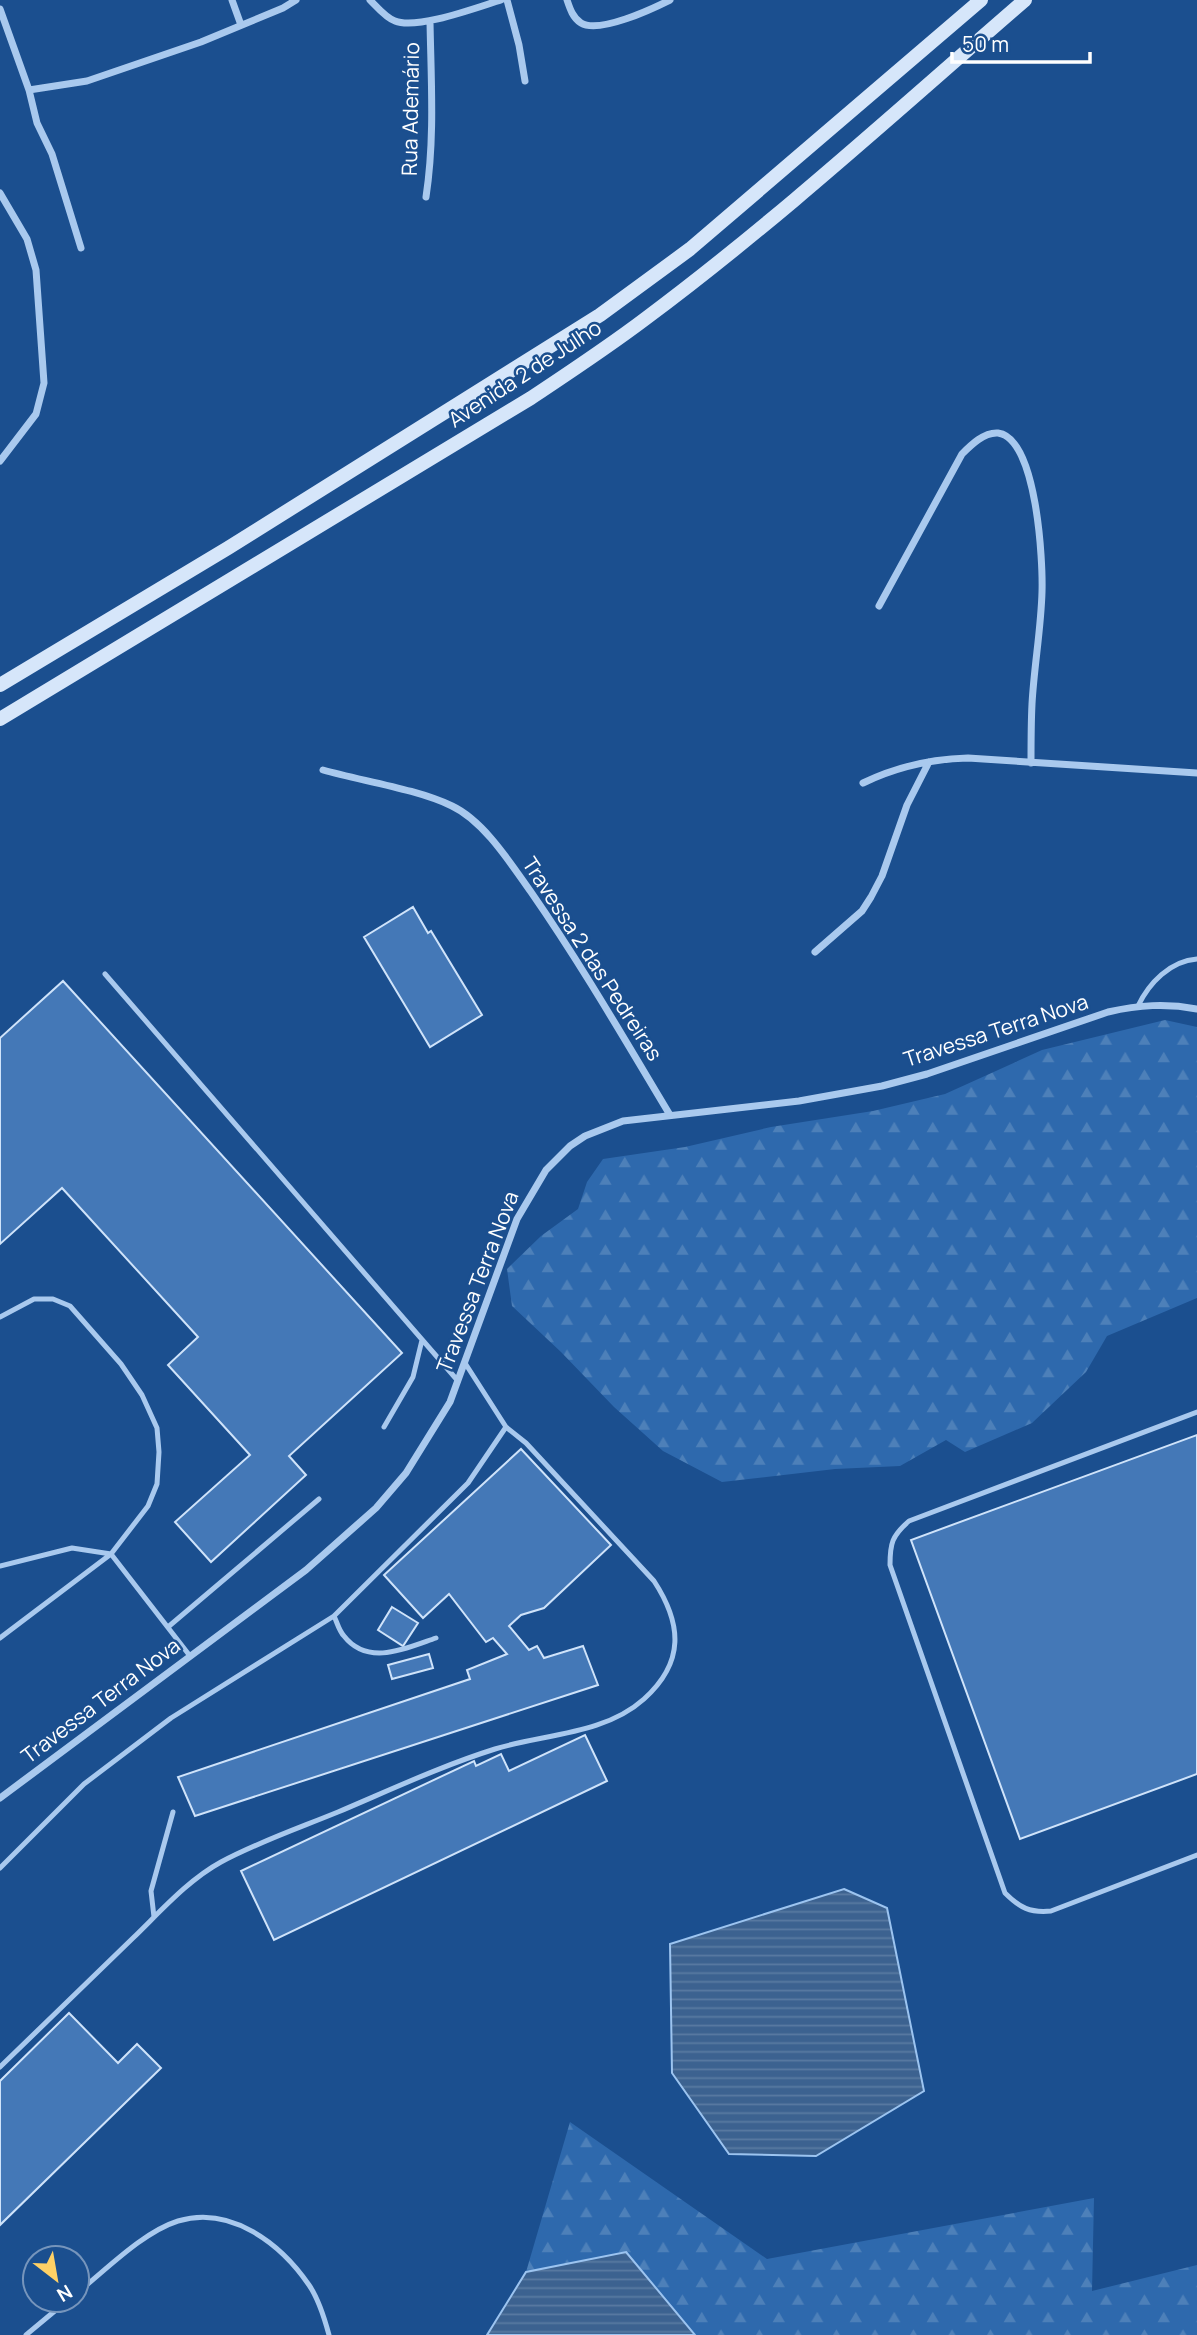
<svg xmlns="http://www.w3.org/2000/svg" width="1197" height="2335" font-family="Manrope,sans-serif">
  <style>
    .forest { fill: url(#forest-firs) }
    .water { fill: url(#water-rules); stroke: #9cc4f0; stroke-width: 2 }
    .building { fill: #4478b7; stroke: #cfe3fa; stroke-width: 2 }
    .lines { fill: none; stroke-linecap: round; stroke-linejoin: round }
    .service { stroke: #a9c9ee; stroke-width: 5 }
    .minor { stroke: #a9c9ee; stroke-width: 7 }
    .secondary { stroke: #d6e6fa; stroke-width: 14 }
    .labels { text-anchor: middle; stroke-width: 5; stroke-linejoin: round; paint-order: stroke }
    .street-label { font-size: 21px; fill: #fff; stroke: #1b4f8f }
  </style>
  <defs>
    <pattern id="forest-firs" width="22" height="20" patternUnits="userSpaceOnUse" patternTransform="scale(1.75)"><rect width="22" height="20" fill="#2e69ad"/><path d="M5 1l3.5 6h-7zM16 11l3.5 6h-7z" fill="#4d80b9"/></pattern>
    <pattern id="water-rules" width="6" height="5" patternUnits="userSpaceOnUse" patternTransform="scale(1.75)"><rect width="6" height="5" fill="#3c6290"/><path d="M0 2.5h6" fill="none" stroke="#597aa1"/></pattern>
  </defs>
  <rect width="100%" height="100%" fill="#1b4f8f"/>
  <path class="forest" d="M1165 1020 1197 1027V1298L1107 1336 1086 1372 1032 1423 965 1452 946 1440 900 1466 835 1469 722 1482 663 1451 614 1407 561 1352 512 1306 507 1269 541 1236 578 1209 587 1182 603 1159 685 1147 771 1127 873 1111 945 1094 1042 1050Z
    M570 2122 767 2259 1094 2198 1092 2291 1197 2265V2335H487L526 2272Z"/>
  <path class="water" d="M844 1889 887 1908 924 2091 816 2156 729 2154 672 2073 670 1944Z
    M626 2252 695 2335H487L526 2272Z"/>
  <path class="building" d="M413 907 428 933 431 931 482 1015 430 1047 364 937Z
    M63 981 402 1353 289 1456 306 1475 211 1562 175 1522 250 1455 168 1365 198 1337 62 1188 0 1244V1038Z
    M1197 1435V1774L1020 1839 911 1540Z
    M521 1449 611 1545 544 1608 521 1615 509 1626 529 1650 537 1646 544 1658 583 1646 598 1685 195 1816 178 1777 470 1679 467 1670 507 1654 493 1638 486 1642 449 1594 423 1618 384 1575Z
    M392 1607 418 1623 403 1646 378 1630Z
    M429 1654 433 1668 392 1679 388 1665Z
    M585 1735 607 1781 274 1940 241 1871 474 1761 476 1766 501 1754 509 1771Z
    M69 2013 118 2063 137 2044 161 2068 0 2225V2081Z"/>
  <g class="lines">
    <path class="service" d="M105 974 458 1381
      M1138 1006C1149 983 1170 961 1197 959
      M0 1317 34 1299H53L70 1306 121 1364 142 1395 157 1428 159 1452 157 1484 148 1506 111 1554 0 1638
      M1197 1412 909 1521C892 1536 890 1543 890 1565L1005 1893C1020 1908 1030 1913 1051 1911L1197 1855
      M384 1427 413 1377 422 1340
      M0 1566 72 1548 111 1554 190 1656
      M334 1616C337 1622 339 1631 344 1636 368 1667 407 1648 436 1638
      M168 1627 319 1499
      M0 1868 84 1784 171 1718 334 1616 468 1483 506 1427
      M154 1917 151 1891 173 1812
      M0 2067C44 2024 89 1981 133 1938 160 1912 188 1880 221 1862 258 1842 299 1828 338 1812 390 1790 441 1766 495 1749 543 1734 604 1735 644 1699 685 1662 682 1624 654 1581L526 1443 506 1427 465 1363
      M77 2293C106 2270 143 2232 178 2221 231 2205 281 2244 309 2285 318 2298 325 2320 329 2335
      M26 2335 68 2300"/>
    <path class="minor" d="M232 0 241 25
      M370 0C377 7 386 18 395 21 417 30 478 7 501 0
      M507 0 519 45 525 81
      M567 0C570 9 573 18 581 23 599 34 652 9 670 0
      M0 9 29 90 37 123 52 154 81 248
      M29 90 87 81 201 42 283 8 296 0
      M0 193 27 239 36 270 44 383 36 414 0 461
      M426 197C435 138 431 80 430 21
      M879 606 962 454C971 445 984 432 998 433 1037 438 1043 562 1042 592 1041 629 1034 667 1032 704 1031 724 1031 744 1031 763
      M323 770C362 781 417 789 452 806 484 821 511 864 531 892 581 964 625 1040 670 1115
      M863 783C896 767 931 759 968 758L1197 773
      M815 952 862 911 871 897 882 876 907 805 929 762
      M0 1798 306 1570 376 1508 406 1473 450 1402 517 1219 546 1170 570 1146 585 1136 623 1121 799 1101 882 1086 927 1074 1108 1012C1139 1005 1166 1003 1197 1009"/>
    <path class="secondary" d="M0 685 228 548 600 315 690 249 981 0
      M0 719 531 398C570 372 608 347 645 319 778 220 900 108 1025 0"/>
  </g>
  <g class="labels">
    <g class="street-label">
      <text transform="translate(411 109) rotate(-89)" y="7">Rua Ademário</text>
      <text transform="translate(525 374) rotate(-33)" y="7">Avenida 2 de Julho</text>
      <text transform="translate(592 959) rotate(57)" y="7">Travessa 2 das Pedreiras</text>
      <text transform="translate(996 1031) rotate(-18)" y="7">Travessa Terra Nova</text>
      <text transform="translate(478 1282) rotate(-69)" y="7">Travessa Terra Nova</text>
      <text transform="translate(101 1701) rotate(-37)" y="7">Travessa Terra Nova</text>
    </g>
  </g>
  <g transform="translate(56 2279) rotate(149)"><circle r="33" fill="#1b4f8f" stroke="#7695bc" stroke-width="2"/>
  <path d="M0-5L12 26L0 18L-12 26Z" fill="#ffd166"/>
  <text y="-10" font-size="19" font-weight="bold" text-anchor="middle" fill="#ffffff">N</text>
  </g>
  <path d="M952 52v10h138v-10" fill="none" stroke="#ffffff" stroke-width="3.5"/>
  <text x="962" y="52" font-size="21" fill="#ffffff" stroke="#1b4f8f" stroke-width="5" paint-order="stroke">50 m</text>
</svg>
